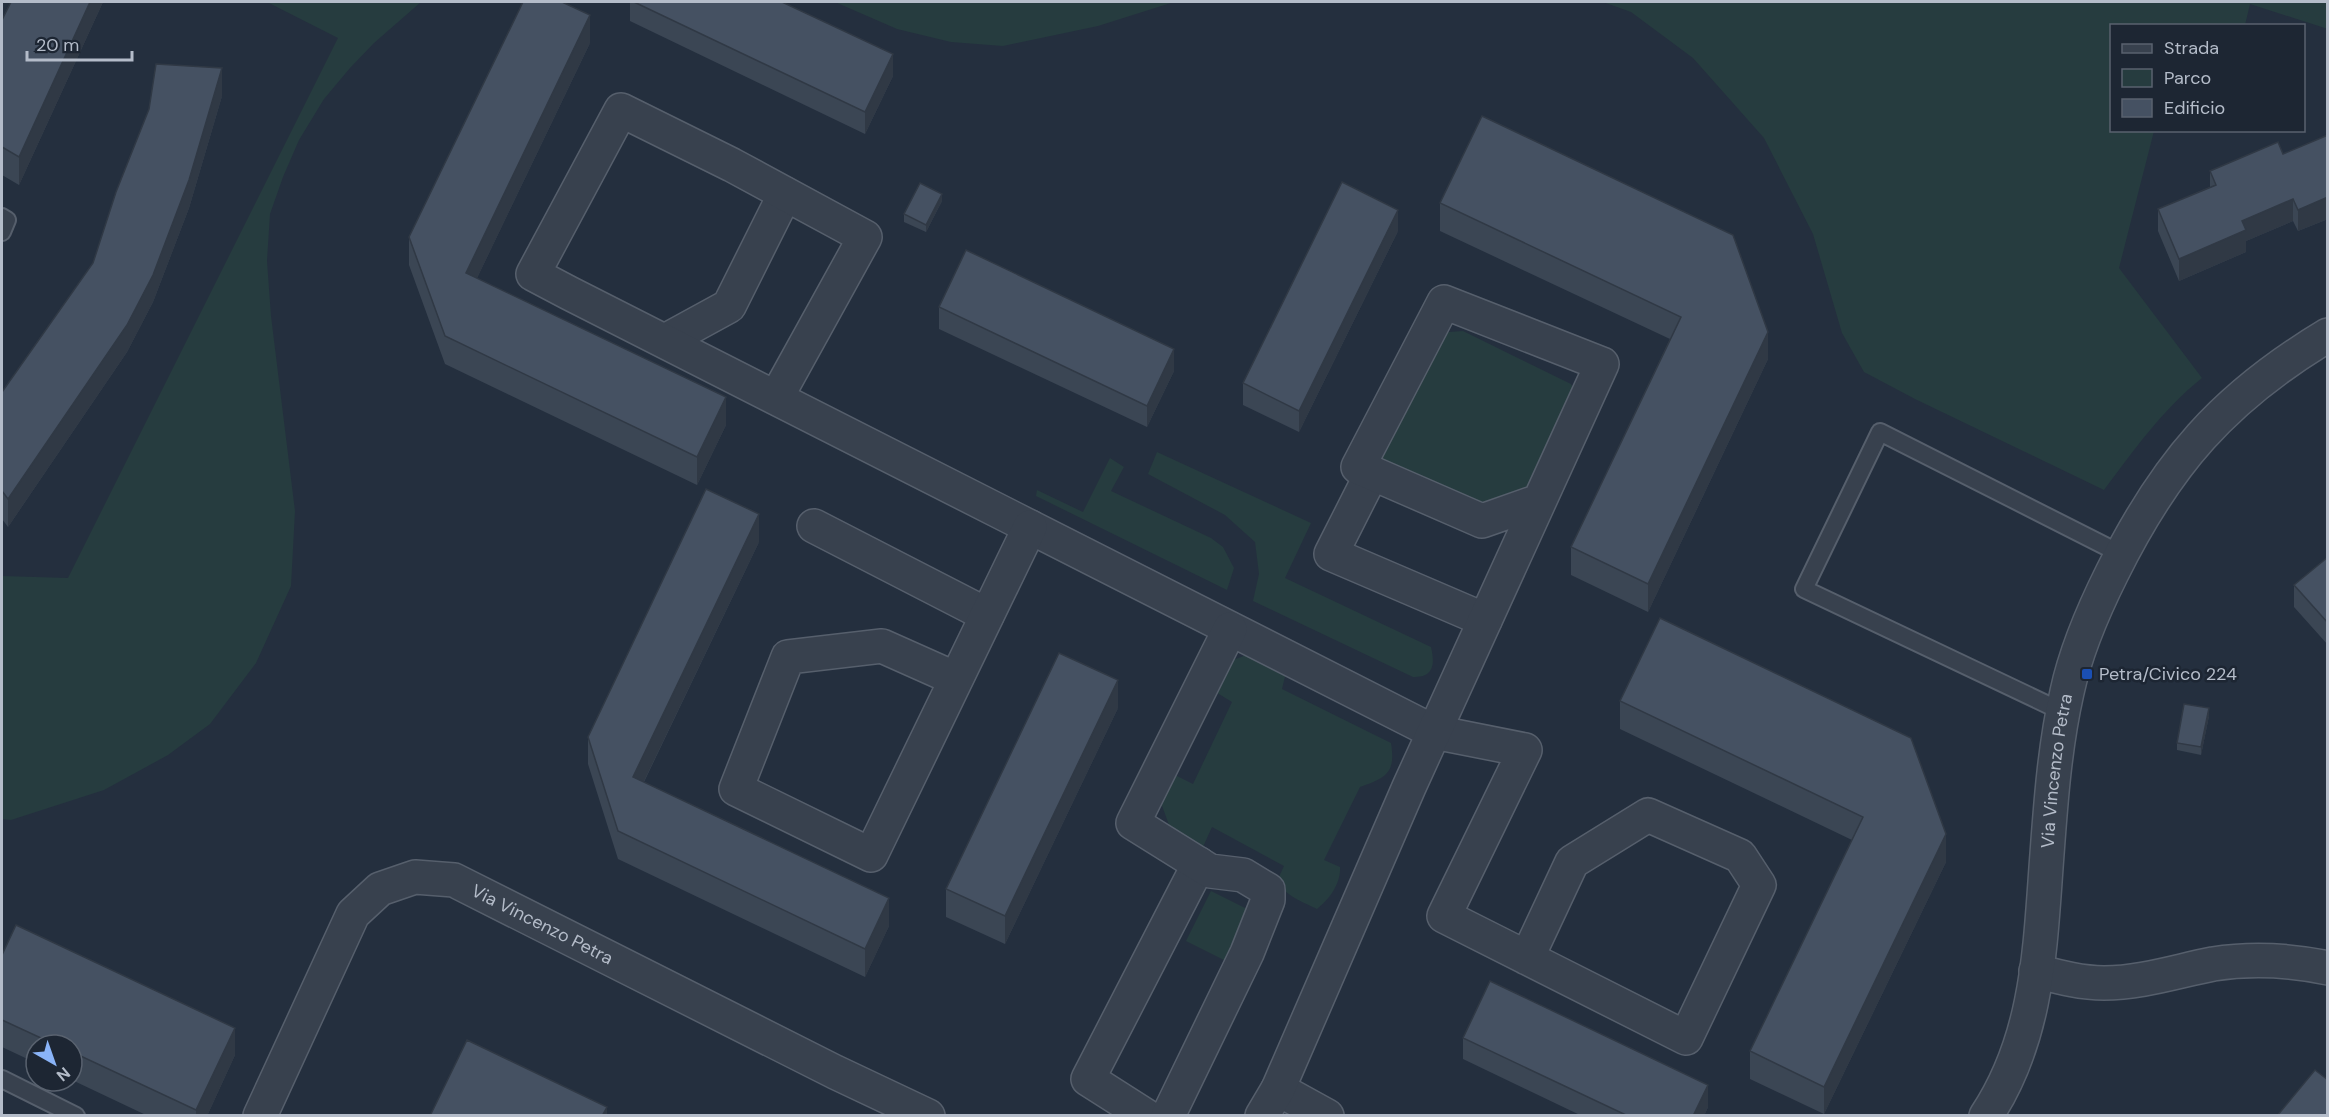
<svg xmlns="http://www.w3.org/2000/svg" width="2329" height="1117" font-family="'DM Sans',sans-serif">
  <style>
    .green { fill: #263c3f }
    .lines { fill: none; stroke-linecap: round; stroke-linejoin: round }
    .service-casing { stroke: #565f6c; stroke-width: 20 }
    .minor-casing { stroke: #565f6c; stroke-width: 36 }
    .service { stroke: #38414e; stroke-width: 16 }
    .minor { stroke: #38414e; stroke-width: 33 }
    .wall { fill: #3b4654 }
    .shaded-wall { fill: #303945 }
    .building { fill: #455162; stroke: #303945; stroke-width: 1.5 }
    .transit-dot { fill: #1a4fb4; stroke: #1d2633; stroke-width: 2 }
    .labels { text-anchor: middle; stroke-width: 5; stroke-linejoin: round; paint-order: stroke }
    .poi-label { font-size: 18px; fill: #b4bcc9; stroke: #1d2633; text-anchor: start }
    .street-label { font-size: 18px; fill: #b4bcc9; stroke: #1d2633 }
  </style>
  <rect width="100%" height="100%" fill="#242f3e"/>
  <path class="green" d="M267 2H421L374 43 350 68 324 99 299 140 283 177 270 214 267 261 271 316 295 511 291 586 256 663 210 724 168 755 104 790 11 820 2 819V576L68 578 338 38Z
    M835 2H1174L1098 26 1003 46 951 42 897 29Z
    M1603 2H2327L2328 29 2250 4 2245 25 2112 26V130L2154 131 2119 268 2202 378C2163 409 2134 450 2104 490L1915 399 1864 372 1842 333 1813 234 1764 138 1693 58 1631 12Z
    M1463 331 1571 384 1576 393 1537 486 1480 505 1386 467 1380 452 1441 337 1449 332Z
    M1157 452 1311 523 1285 578 1431 647C1435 664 1434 678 1413 677L1253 601 1259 574 1255 542 1225 515 1148 474Z
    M1110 458 1124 467 1111 491 1211 538 1223 547 1234 568 1227 590 1036 496 1037 490 1083 512Z
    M1249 654 1287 668 1282 689 1391 743C1396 773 1386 778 1360 787L1324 860 1340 867C1341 883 1330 899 1317 909 1301 901 1287 897 1277 881L1284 866 1212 827 1202 849 1172 833 1161 803 1173 774 1193 784 1232 702 1214 691 1233 660Z
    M1211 891 1255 913 1230 963 1186 941Z"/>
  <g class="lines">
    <defs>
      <path id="service" d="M2 217 7 220 2 232
        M2063 712 1804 589 1880 432 2121 554
        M2 1079 76 1116"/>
      <g id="minor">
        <path d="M665 341 729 306 785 194"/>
        <path d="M776 398 865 237 732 165 621 110 533 274 569 293 1434 732 1525 750 1444 916 1686 1038 1759 885 1740 856 1648 815 1572 862 1527 958"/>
        <path d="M1372 473 1331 554 1485 620"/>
        <path d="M814 526 987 615"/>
        <path d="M956 679 882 646 788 657 736 789 871 855 1030 527"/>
        <path d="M2036 971C2059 977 2081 983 2104 983 2141 983 2177 971 2213 964 2251 958 2290 960 2328 968"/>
        <path d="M1278 1089 1327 1116"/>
        <path id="s1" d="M260 1116 353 914 380 889 415 877 454 880 835 1072 928 1116"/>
        <path d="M1146 1116 1088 1079 1199 864"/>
        <path d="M1168 1116 1247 953 1268 900V890L1243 875 1210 871 1133 823 1230 629"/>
        <path d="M1262 1116 1278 1089 1409 787 1602 364 1444 302 1358 467 1482 521 1539 501"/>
        <path id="s2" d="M1986 1116C2039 1036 2040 946 2047 854 2051 799 2055 745 2067 692 2076 650 2093 611 2112 573 2166 464 2223 398 2328 335"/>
      </g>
    </defs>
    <use href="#service" class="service-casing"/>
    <use href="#minor" class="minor-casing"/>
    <use href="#service" class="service"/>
    <use href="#minor" class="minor"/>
  </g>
  <path class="wall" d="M103 2 19 185 2 175V20Z
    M630 2H782L893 76 865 134 630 21Z
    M590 43 477 278 726 425 697 485 445 364 409 265V237Z
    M222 96 189 208 153 302 127 352 8 527 2 519V392L93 263Z
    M1482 116 1768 359 1648 612 1571 575V547L1670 339 1440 231V203Z
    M2328 135V219L2298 231 2293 221 2246 241V252L2179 281 2158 231V209L2210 187V171L2283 154Z
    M942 201 926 232 904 222V214Z
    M1398 231 1299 432 1243 405V383Z
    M939 307 1174 371 1147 427 939 329Z
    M759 542 644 782 889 926 865 977 618 859 588 764V737Z
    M2328 557V645L2294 607V585Z
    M1660 618 1946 862 1824 1114 1750 1079V1051L1852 840 1620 729V701Z
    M1118 708 1005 944 946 917V889Z
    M2209 716 2201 755 2177 750V743Z
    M2 955 235 1055 207 1116H148L72 1080V1045H36V1063L2 1047Z
    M1463 1038 1708 1107 1704 1116H1582L1463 1059Z"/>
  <path class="shaded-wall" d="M90 2H103L19 185V157Z
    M590 15V43L466 301V273Z
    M893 54V76L865 134V112Z
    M222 68V96L189 208 153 302 127 352 8 527V499Z
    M942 194V201L926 232V225Z
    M2328 197V219L2298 231V210Z
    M2293 199V221L2246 241V252L2179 281V259L2242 221Z
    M1398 210V231L1299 432V411Z
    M1768 332V359L1648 612V584Z
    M1174 349V371L1147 427V406Z
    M726 397V425L697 485V457Z
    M759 514V542L633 804V777Z
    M1118 680V708L1005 944V916Z
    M2209 708V716L2201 755V747Z
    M1946 834V862L1824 1114V1087Z
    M889 898V926L865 977V949Z
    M235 1028V1055L207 1116H196V1110Z
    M1708 1085V1107L1704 1116H1693Z
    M607 1107V1116H602Z"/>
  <path class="building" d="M11 2H90L19 157 2 147V20Z
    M523 2H562L590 15 466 273 726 397 697 457 445 336 409 237Z
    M634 2H782L893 54 865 112Z
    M156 64 222 68 189 180 153 275 127 325 8 499 2 491V392L93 263 116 192 149 109Z
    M1482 116 1733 235 1768 332 1648 584 1571 547 1681 317 1440 203Z
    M2328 135V197L2298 210 2293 199 2242 221 2246 230 2179 259 2158 209 2216 185 2210 171 2278 142 2283 154Z
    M1342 182 1398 210 1299 411 1243 383Z
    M920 183 942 194 926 225 904 214Z
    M966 250 1174 349 1147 406 939 307Z
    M706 489 759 514 633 777 889 898 865 949 618 831 588 737Z
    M2328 557V623L2294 585Z
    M1660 618 1911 738 1946 834 1824 1087 1750 1051 1863 817 1620 701Z
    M1059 653 1118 680 1005 916 946 889Z
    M2184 704 2209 708 2201 747 2177 743Z
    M16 925 235 1028 196 1110 72 1052V1045H56L2 1020V955Z
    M1490 981 1708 1085 1693 1116H1628L1463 1038Z
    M467 1040 607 1107 602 1116H430Z
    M2315 1070 2328 1080V1116H2277Z"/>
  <rect class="transit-dot" x="2081" y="668" width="12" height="12" rx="3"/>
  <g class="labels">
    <g class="poi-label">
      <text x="2099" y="680">Petra/Civico 224</text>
    </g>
    <g class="street-label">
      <text dy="6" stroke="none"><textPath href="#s2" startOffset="356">Via Vincenzo Petra</textPath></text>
      <text dy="6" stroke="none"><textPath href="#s1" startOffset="434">Via Vincenzo Petra</textPath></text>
    </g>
  </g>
  <rect width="2329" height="1117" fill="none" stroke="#b4bcc9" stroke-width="6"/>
  <rect x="2110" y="24" width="195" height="108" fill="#1d2633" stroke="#59626f" stroke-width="1.5"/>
  <rect x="2122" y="44" width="30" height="9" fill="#38414e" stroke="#59626f" stroke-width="1.5"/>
  <text x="2164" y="54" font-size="18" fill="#b4bcc9">Strada</text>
  <rect x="2122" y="69" width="30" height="18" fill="#263c3f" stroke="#59626f" stroke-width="1.5"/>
  <text x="2164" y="84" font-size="18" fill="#b4bcc9">Parco</text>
  <rect x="2122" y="99" width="30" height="18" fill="#455162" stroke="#59626f" stroke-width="1.5"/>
  <text x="2164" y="114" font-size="18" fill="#b4bcc9">Edificio</text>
  <g transform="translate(54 1063) rotate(140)"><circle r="28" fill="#1d2633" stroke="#59626f" stroke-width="1.5"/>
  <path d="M0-4.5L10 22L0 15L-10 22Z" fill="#8ab4f8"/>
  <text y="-9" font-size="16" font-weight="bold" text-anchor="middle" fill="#b4bcc9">N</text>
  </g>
  <path d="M27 51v9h105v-9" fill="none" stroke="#b4bcc9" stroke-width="3"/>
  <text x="36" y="51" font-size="18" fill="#b4bcc9" stroke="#1d2633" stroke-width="4.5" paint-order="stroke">20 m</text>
</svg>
